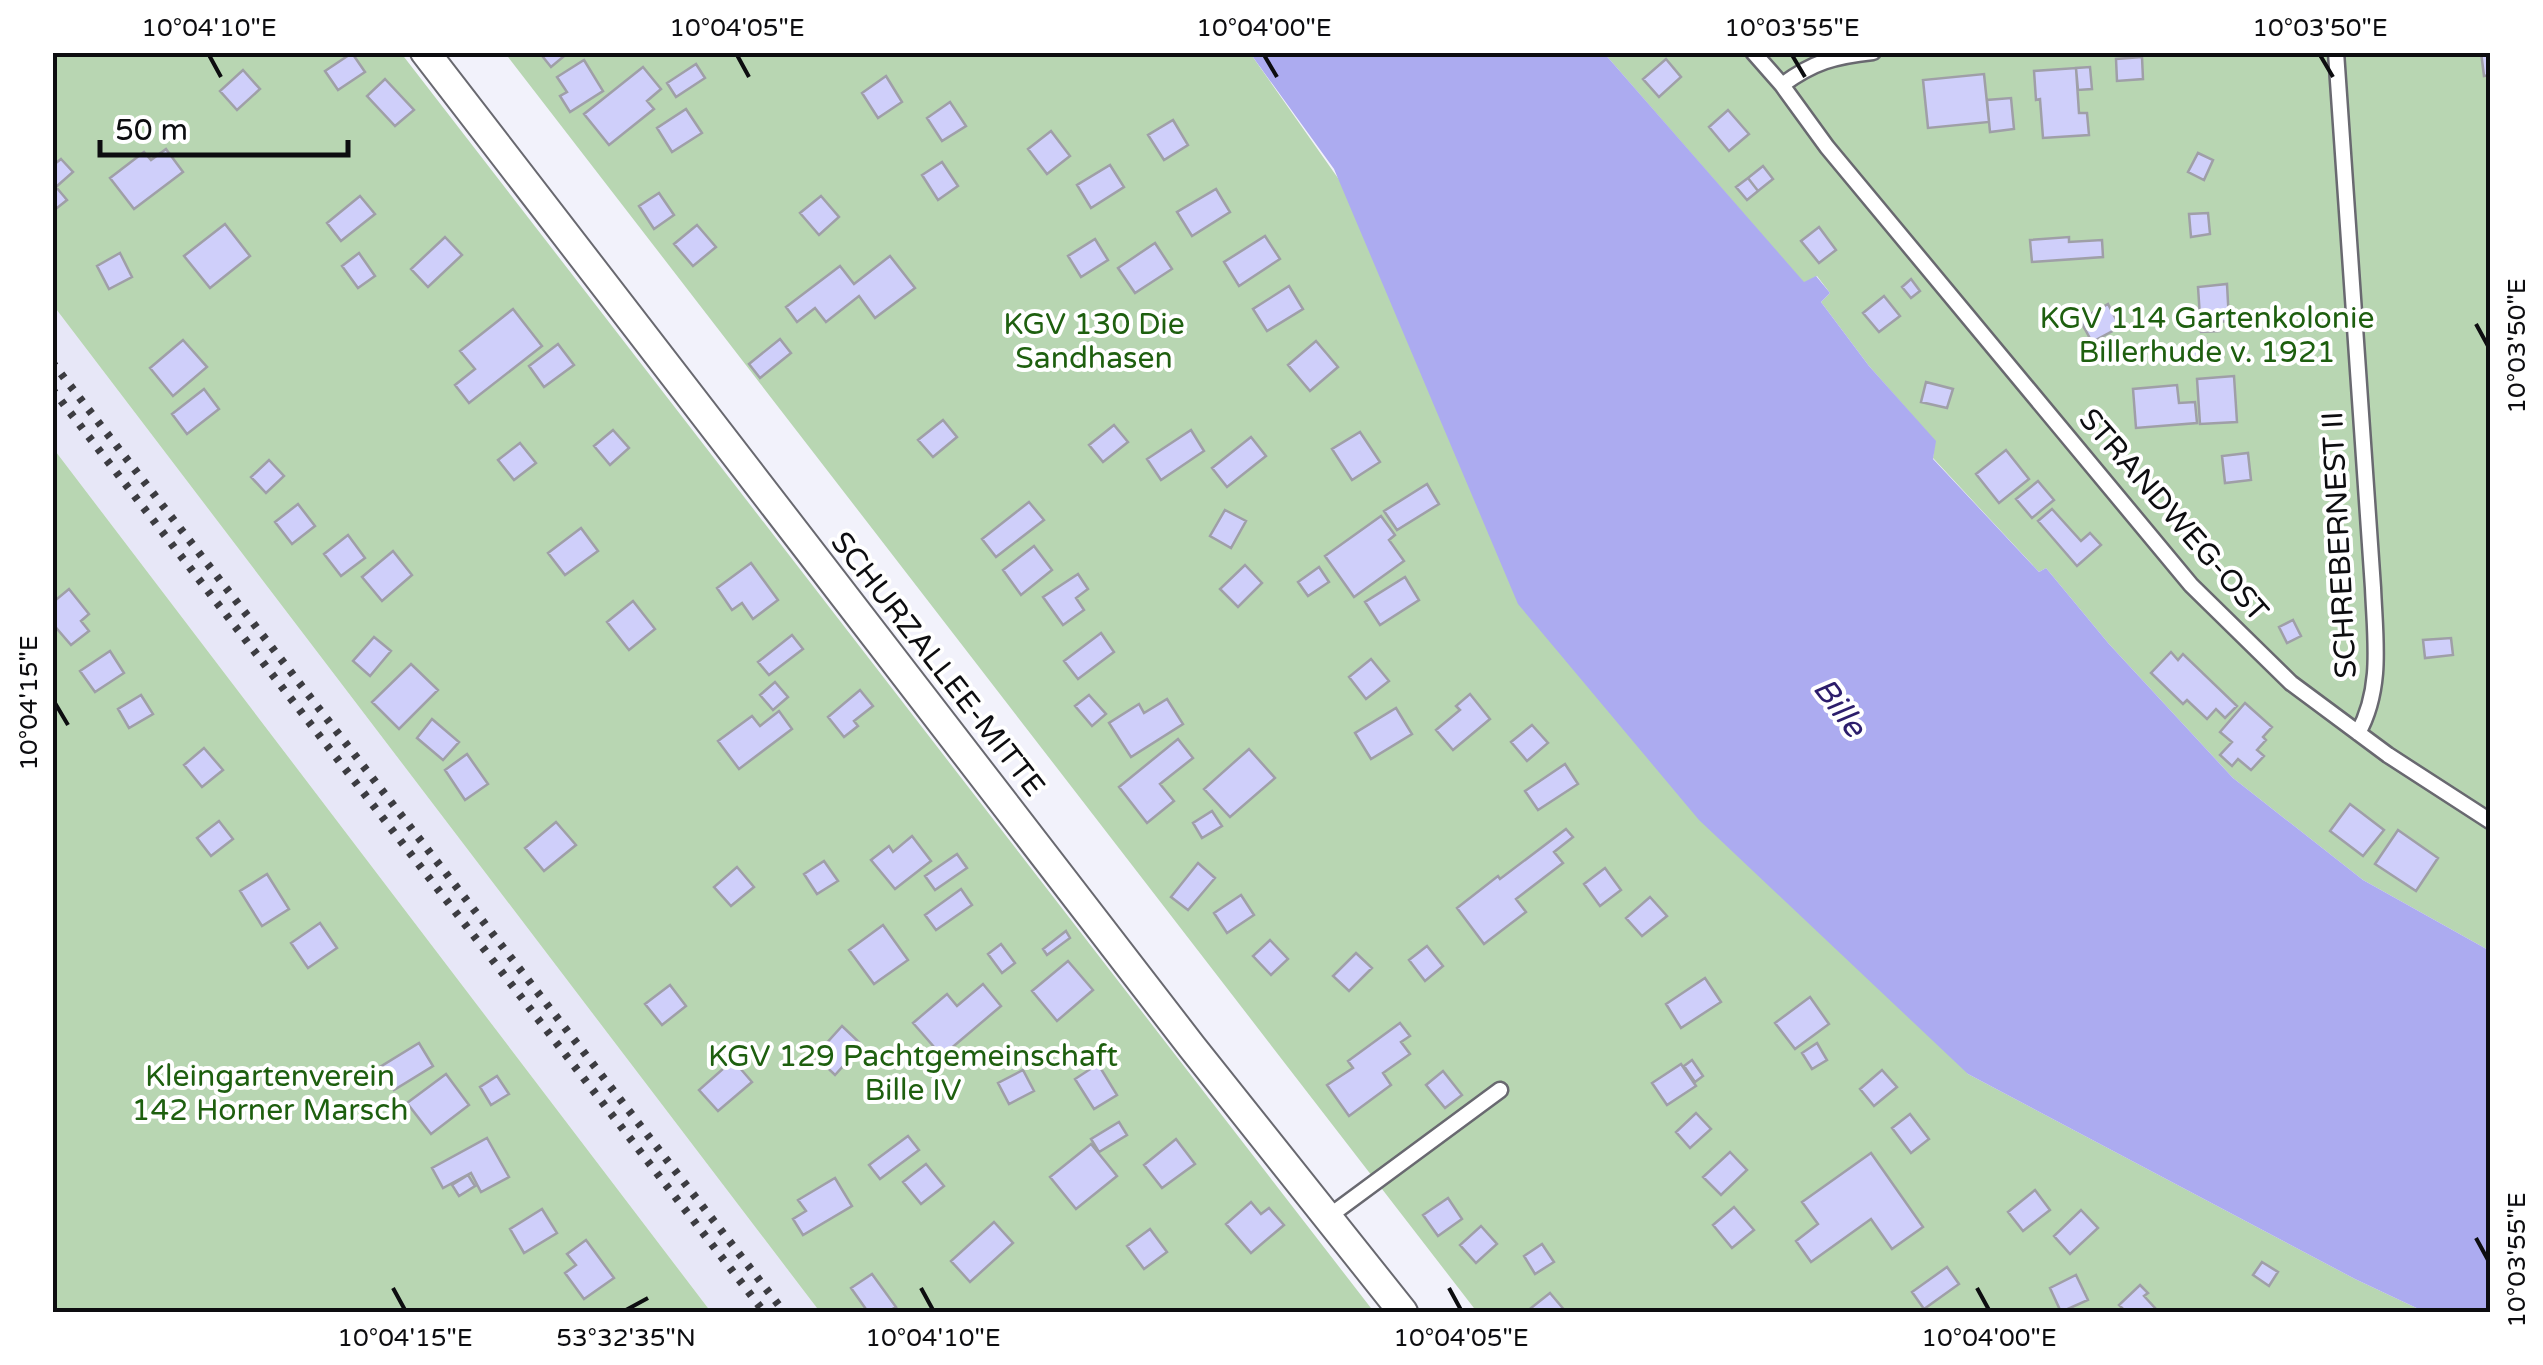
<svg xmlns="http://www.w3.org/2000/svg" width="2543" height="1365" font-family="'Varela Round',sans-serif">
  <style>
    .built { fill: #e7e7f7 }
    .green { fill: #b8d6b2 }
    .water { fill: #acabf0 }
    .building { fill: #cfcffa; stroke: #9f9fa7; stroke-width: 2.5 }
    .lines { fill: none; stroke-linecap: round; stroke-linejoin: round }
    .lane-casing { stroke: #696970; stroke-width: 19 }
    .street-casing { stroke: #696970; stroke-width: 32 }
    .lane { stroke: #fff; stroke-width: 14 }
    .street { stroke: #fff; stroke-width: 28 }
    .rail { stroke: #3c3c41; stroke-width: 8; stroke-dasharray: 5 10; stroke-linecap: butt }
    .ticks { fill: none; stroke: #0d0d10; stroke-width: 4 }
    .labels { text-anchor: middle; stroke-width: 8; stroke-linejoin: round; paint-order: stroke }
    .park-label { font-size: 30px; fill: #1e5f0f; stroke: #fff }
    .street-label { font-size: 30px; fill: #0d0d10; stroke: #fff }
    .water-label { font-size: 32px; font-style: italic; fill: #2c1d6b; stroke: #fff }
    .neatline { fill: none; stroke: #0d0d10; stroke-width: 4 }
    .ticks-label { font-size: 25px; text-anchor: middle; fill: #0d0d10 }
  </style>
  <rect width="100%" height="100%" fill="#f2f2fb"/>
  <path class="built" d="M53 305 820 1312H711L53 448Z"/>
  <path class="green" d="M53 53H401L1374 1312H820L53 305Z
    M505 53H1250L1968 1074 2355 1279 2425 1312H1477Z
    M1604 53H2490V951L2363 880 2233 778 2109 644 2046 568 2039 572 1933 458 1935 441 1869 366 1821 302 1830 293 1817 276 1804 283Z
    M53 448 711 1312H53Z"/>
  <path class="water" d="M1250 53H1604L1804 282 1816 276 1830 293 1821 302 1869 366 1936 441 1933 459 2039 572 2046 568 2109 644 2233 778 2363 880 2490 951V1312H2425L2355 1279 1968 1074 1699 820 1518 604 1334 169Z"/>
  <path class="building" d="M539 52H569L551 67Z
    M2481 52H2490V75L2484 76Z
    M352 53 365 72 338 90 325 71Z
    M2142 57 2143 79 2117 81 2116 59Z
    M1666 59 1681 77 1659 97 1643 79Z
    M584 60 603 91 570 112 560 96 567 92 557 77Z
    M696 64 705 78 676 97 667 83Z
    M643 67 661 89 647 101 654 109 609 145 584 114Z
    M2090 67 2092 89 2078 90 2076 68Z
    M2076 68 2079 113H2087L2089 135 2043 138 2040 99 2036 100 2034 71Z
    M243 70 260 89 237 110 220 91Z
    M1984 74 1989 122 1928 128 1923 80Z
    M886 76 902 102 878 118 862 93Z
    M385 79 414 110 395 126 367 96Z
    M2011 98 2014 129 1990 132 1987 100Z
    M950 102 966 126 942 141 927 118Z
    M686 109 702 133 672 152 657 128Z
    M1728 110 1749 134 1729 151 1709 127Z
    M1173 120 1188 145 1164 160 1148 135Z
    M1051 131 1070 156 1047 174 1028 149Z
    M166 149 183 172 134 209 110 178 144 152 151 160Z
    M2198 153 2213 160 2204 180 2188 172Z
    M61 159 73 172 56 187 67 200 52 212V166Z
    M942 162 958 186 938 200 922 175Z
    M1110 165 1124 187 1091 208 1077 185Z
    M1763 166 1773 179 1758 191 1748 178Z
    M1748 178 1758 191 1747 200 1736 187Z
    M1216 189 1230 212 1192 236 1177 212Z
    M659 193 674 215 654 229 639 206Z
    M360 196 375 214 341 241 327 223Z
    M821 196 839 217 819 235 800 213Z
    M2208 213 2210 234 2191 237 2189 214Z
    M225 224 250 256 210 288 184 256Z
    M697 225 716 247 693 266 674 244Z
    M1819 227 1836 250 1819 263 1801 241Z
    M1265 236 1280 259 1239 286 1224 262Z
    M445 237 462 255 428 287 411 269Z
    M2069 237V242L2102 240 2103 257 2032 262 2030 240Z
    M1095 239 1108 260 1081 277 1068 256Z
    M1155 243 1172 269 1135 293 1118 268Z
    M120 253 132 277 109 289 97 266Z
    M359 253 375 276 358 288 342 266Z
    M890 256 915 288 875 318 859 296 826 322 815 308 797 322 786 307 840 266 854 284Z
    M1911 279 1920 291 1911 298 1902 287Z
    M2227 284 2229 321 2218 322 2219 331 2201 332 2198 287Z
    M1289 286 1303 309 1267 331 1253 309Z
    M1884 296 1900 316 1879 332 1863 313Z
    M2108 304 2120 327 2092 342 2080 320Z
    M513 309 542 346 469 403 455 385 475 369 460 351Z
    M780 339 791 353 760 378 749 364Z
    M183 340 207 367 173 396 150 368Z
    M1316 341 1338 367 1310 391 1288 365Z
    M558 344 574 365 544 387 529 366Z
    M2207 344 2208 356 2191 357 2190 345Z
    M2234 376 2237 422 2200 424 2197 379Z
    M1926 382 1953 389 1947 408 1921 402Z
    M2177 385 2179 403 2195 402 2197 423 2136 428 2133 389Z
    M204 389 219 409 187 434 172 414Z
    M943 420 957 437 933 457 918 440Z
    M1114 425 1128 442 1103 462 1089 445Z
    M613 430 629 448 610 465 594 446Z
    M1191 430 1204 451 1161 480 1147 459Z
    M1360 432 1380 462 1352 480 1332 449Z
    M1251 437 1266 456 1227 487 1212 468Z
    M520 443 536 463 514 480 498 460Z
    M2006 450 2029 479 1999 503 1976 474Z
    M2248 453 2251 480 2225 483 2222 456Z
    M269 460 284 476 266 493 251 477Z
    M2038 481 2054 500 2032 518 2016 499Z
    M1427 484 1439 504 1397 530 1384 511Z
    M1029 502 1044 520 996 557 982 539Z
    M298 504 315 526 292 544 275 522Z
    M2052 509 2081 541 2090 533 2101 545 2077 566 2038 521Z
    M1225 510 1246 521 1231 548 1210 536Z
    M1381 516 1395 535 1389 540 1404 561 1354 597 1325 556Z
    M581 528 598 551 565 575 548 553Z
    M348 535 365 558 341 576 324 554Z
    M1034 546 1052 570 1021 595 1003 570Z
    M393 551 412 575 382 601 362 577Z
    M751 563 778 600 753 619 742 603 732 610 717 588Z
    M1245 565 1262 583 1238 607 1220 589Z
    M1319 567 1329 582 1308 596 1298 582Z
    M1078 574 1088 589 1076 598 1084 610 1063 625 1043 597Z
    M1405 577 1419 600 1380 625 1365 602Z
    M69 589 89 614 81 621 89 631 71 645 52 623V603Z
    M633 601 655 629 629 650 607 622Z
    M2293 620 2301 636 2287 643 2279 627Z
    M1101 633 1114 652 1078 679 1064 661Z
    M792 635 803 649 769 675 758 662Z
    M374 637 391 651 370 676 353 661Z
    M2451 638 2453 655 2425 658 2423 640Z
    M110 651 124 673 95 692 80 671Z
    M2171 652 2178 660 2183 654 2237 706 2225 718 2216 709 2207 719 2187 700 2183 704 2151 673Z
    M1371 659 1389 681 1366 699 1349 677Z
    M411 664 438 690 399 729 372 702Z
    M775 682 788 697 773 710 760 695Z
    M860 690 873 706 854 721 858 726 844 737 828 717Z
    M1470 694 1490 719 1453 750 1436 730 1460 710 1456 706Z
    M141 695 153 714 129 728 118 709Z
    M1089 695 1106 714 1092 726 1075 706Z
    M1167 699 1183 724 1131 757 1109 723 1139 704 1144 713Z
    M2245 703 2272 727 2263 737 2266 740 2257 750 2264 756 2251 770 2238 759 2232 766 2220 755 2232 742 2220 732Z
    M1396 708 1412 734 1371 759 1355 733Z
    M779 711 792 729 739 769 718 741 752 716 760 726Z
    M432 719 459 742 443 760 417 738Z
    M1532 725 1548 743 1527 761 1511 742Z
    M1178 739 1193 758 1160 784 1174 801 1147 823 1119 787Z
    M204 748 223 770 202 787 184 765Z
    M1249 749 1275 778 1230 817 1204 789Z
    M467 754 488 784 465 800 445 770Z
    M1565 764 1578 784 1538 810 1525 791Z
    M2350 804 2384 830 2363 856 2330 831Z
    M1212 811 1222 826 1202 838 1193 823Z
    M219 821 233 839 211 856 197 838Z
    M556 822 576 845 544 871 525 848Z
    M1566 829 1573 837 1554 852 1563 863 1516 899 1526 912 1484 944 1457 908 1498 876 1500 879Z
    M2398 830 2438 858 2416 891 2375 864Z
    M912 836 931 861 895 889 871 860 889 846 893 852Z
    M957 854 967 868 935 890 925 876Z
    M824 861 838 881 817 894 804 874Z
    M1198 863 1215 878 1188 910 1171 897Z
    M737 867 754 887 731 906 714 887Z
    M1605 868 1621 890 1600 906 1584 884Z
    M267 874 289 909 262 926 240 891Z
    M961 889 972 905 936 930 925 915Z
    M1241 895 1254 915 1227 933 1214 913Z
    M1650 897 1667 916 1642 936 1626 918Z
    M320 923 337 948 308 968 291 943Z
    M883 925 908 960 874 984 849 950Z
    M1066 931 1070 938 1047 955 1043 949Z
    M1270 940 1288 959 1271 975 1253 956Z
    M1001 944 1015 963 1002 973 988 954Z
    M1427 946 1443 966 1425 981 1409 960Z
    M1356 953 1372 968 1349 991 1333 976Z
    M1068 961 1093 990 1057 1021 1032 991Z
    M1705 978 1721 1002 1681 1028 1666 1004Z
    M983 984 1001 1006 942 1056 913 1023 947 994 957 1006Z
    M670 985 686 1006 662 1025 645 1004Z
    M1810 997 1829 1024 1795 1049 1775 1023Z
    M1400 1023 1410 1036 1401 1042 1410 1054 1383 1073 1391 1085 1349 1116 1327 1085 1353 1068 1348 1061Z
    M842 1026 862 1045 835 1075 815 1056Z
    M419 1043 433 1066 394 1090 380 1067Z
    M1817 1043 1827 1060 1812 1069 1802 1053Z
    M733 1060 752 1082 718 1111 699 1090Z
    M1692 1060 1703 1076 1695 1082 1684 1066Z
    M1098 1064 1117 1095 1094 1109 1075 1079Z
    M1681 1064 1696 1086 1667 1105 1652 1083Z
    M1023 1070 1034 1091 1009 1104 998 1083Z
    M1882 1070 1897 1087 1874 1106 1860 1089Z
    M1443 1071 1462 1095 1445 1108 1426 1085Z
    M446 1074 469 1105 431 1134 407 1103Z
    M497 1076 509 1094 491 1105 480 1087Z
    M1696 1113 1711 1129 1690 1148 1676 1132Z
    M1910 1114 1929 1139 1911 1153 1892 1128Z
    M1119 1122 1127 1135 1099 1152 1091 1139Z
    M908 1136 919 1150 880 1179 869 1165Z
    M487 1138 509 1177 481 1192 471 1173 443 1188 432 1168Z
    M1176 1139 1195 1164 1162 1188 1144 1165Z
    M1091 1144 1117 1176 1076 1209 1050 1177Z
    M1730 1152 1747 1170 1721 1195 1703 1177Z
    M1871 1153 1923 1227 1892 1249 1871 1219 1811 1262 1796 1241 1818 1224 1802 1202Z
    M926 1164 944 1186 921 1204 903 1182Z
    M468 1175 475 1186 459 1196 452 1185Z
    M835 1178 852 1206 803 1235 793 1219 806 1211 798 1200Z
    M2035 1190 2050 1210 2023 1231 2008 1212Z
    M1448 1198 1462 1219 1438 1236 1423 1215Z
    M1251 1202 1261 1214 1269 1208 1284 1225 1251 1253 1226 1224Z
    M1734 1207 1754 1230 1732 1248 1713 1225Z
    M542 1209 557 1233 524 1253 510 1229Z
    M2081 1210 2098 1228 2070 1254 2054 1236Z
    M994 1222 1013 1243 970 1282 951 1261Z
    M1481 1226 1497 1244 1476 1263 1460 1245Z
    M1150 1229 1167 1252 1144 1269 1127 1246Z
    M586 1240 614 1278 584 1299 565 1273 576 1265 567 1254Z
    M1542 1244 1554 1262 1535 1274 1524 1256Z
    M2262 1262 2278 1272 2269 1286 2253 1275Z
    M1947 1267 1959 1284 1924 1309 1912 1292Z
    M872 1274 896 1307 887 1312H868L851 1288Z
    M2076 1275 2088 1300 2061 1312 2050 1288Z
    M2140 1285 2148 1293 2144 1296 2155 1308 2151 1312H2126L2119 1305Z
    M1550 1293 1566 1312H1526Z"/>
  <g class="lines">
    <defs>
      <path id="lane" d="M1753 52 1782 85 1827 147 2191 585 2291 683 2388 755 2490 821
        M2336 52 2373 588C2375 638 2383 688 2358 733
        M1782 85C1813 62 1835 56 1873 52
        M1328 1217 1500 1090"/>
      <path id="street" d="M425 52 1192 1047 1403 1312"/>
    </defs>
    <use href="#lane" class="lane-casing"/>
    <use href="#street" class="street-casing"/>
    <use href="#lane" class="lane"/>
    <use href="#street" class="street"/>
    <path class="rail" d="M52 362 784 1312
      M52 389 764 1312"/>
  </g>
  <path class="ticks" d="M209 55 221 77M737 55 749 77M1264 55 1277 77M1792 55 1805 77M2320 55 2333 77M2476 324 2488 346M55 703 68 725M2476 1238 2488 1260M393 1288 405 1310M921 1288 933 1310M1449 1288 1461 1310M1977 1288 1989 1310M626 1310 648 1298"/>
  <g class="labels">
    <g class="park-label">
      <text x="2207" y="328">KGV 114 Gartenkolonie<tspan x="2207" dy="34">Billerhude v. 1921</tspan></text>
      <text x="1094" y="334">KGV 130 Die<tspan x="1094" dy="34">Sandhasen</tspan></text>
      <text x="913" y="1066">KGV 129 Pachtgemeinschaft<tspan x="913" dy="34">Bille IV</tspan></text>
      <text x="270" y="1086">Kleingartenverein<tspan x="270" dy="34">142 Horner Marsch</tspan></text>
    </g>
    <g class="street-label">
      <text transform="translate(2174 515) rotate(49)" y="10">STRANDWEG-OST</text>
      <text transform="translate(2339 545) rotate(-93)" y="10">SCHREBERNEST II</text>
      <text transform="translate(938 664) rotate(52)" y="10">SCHURZALLEE-MITTE</text>
    </g>
    <g class="water-label">
      <text transform="translate(1840 707) rotate(53)" y="11">Bille</text>
    </g>
  </g>
  <rect width="2543" height="1365" fill="none" stroke="#ffffff" stroke-width="110"/>
  <path d="M100 140v15h248v-15" fill="none" stroke="#0d0d10" stroke-width="5"/>
  <text x="115" y="140" font-size="30" fill="#0d0d10" stroke="#ffffff" stroke-width="8" paint-order="stroke">50 m</text>
  <rect x="55" y="55" width="2433" height="1255" class="neatline"/>
  <g class="ticks-label">
    <text x="209" y="36">10°04'10"E</text>
    <text x="737" y="36">10°04'05"E</text>
    <text x="1264" y="36">10°04'00"E</text>
    <text x="1792" y="36">10°03'55"E</text>
    <text x="2320" y="36">10°03'50"E</text>
    <text transform="translate(2516 346) rotate(-90)" y="9">10°03'50"E</text>
    <text transform="translate(28 703) rotate(-90)" y="9">10°04'15"E</text>
    <text transform="translate(2516 1260) rotate(-90)" y="9">10°03'55"E</text>
    <text x="405" y="1346">10°04'15"E</text>
    <text x="626" y="1346">53°32'35"N</text>
    <text x="933" y="1346">10°04'10"E</text>
    <text x="1461" y="1346">10°04'05"E</text>
    <text x="1989" y="1346">10°04'00"E</text>
  </g>
</svg>
